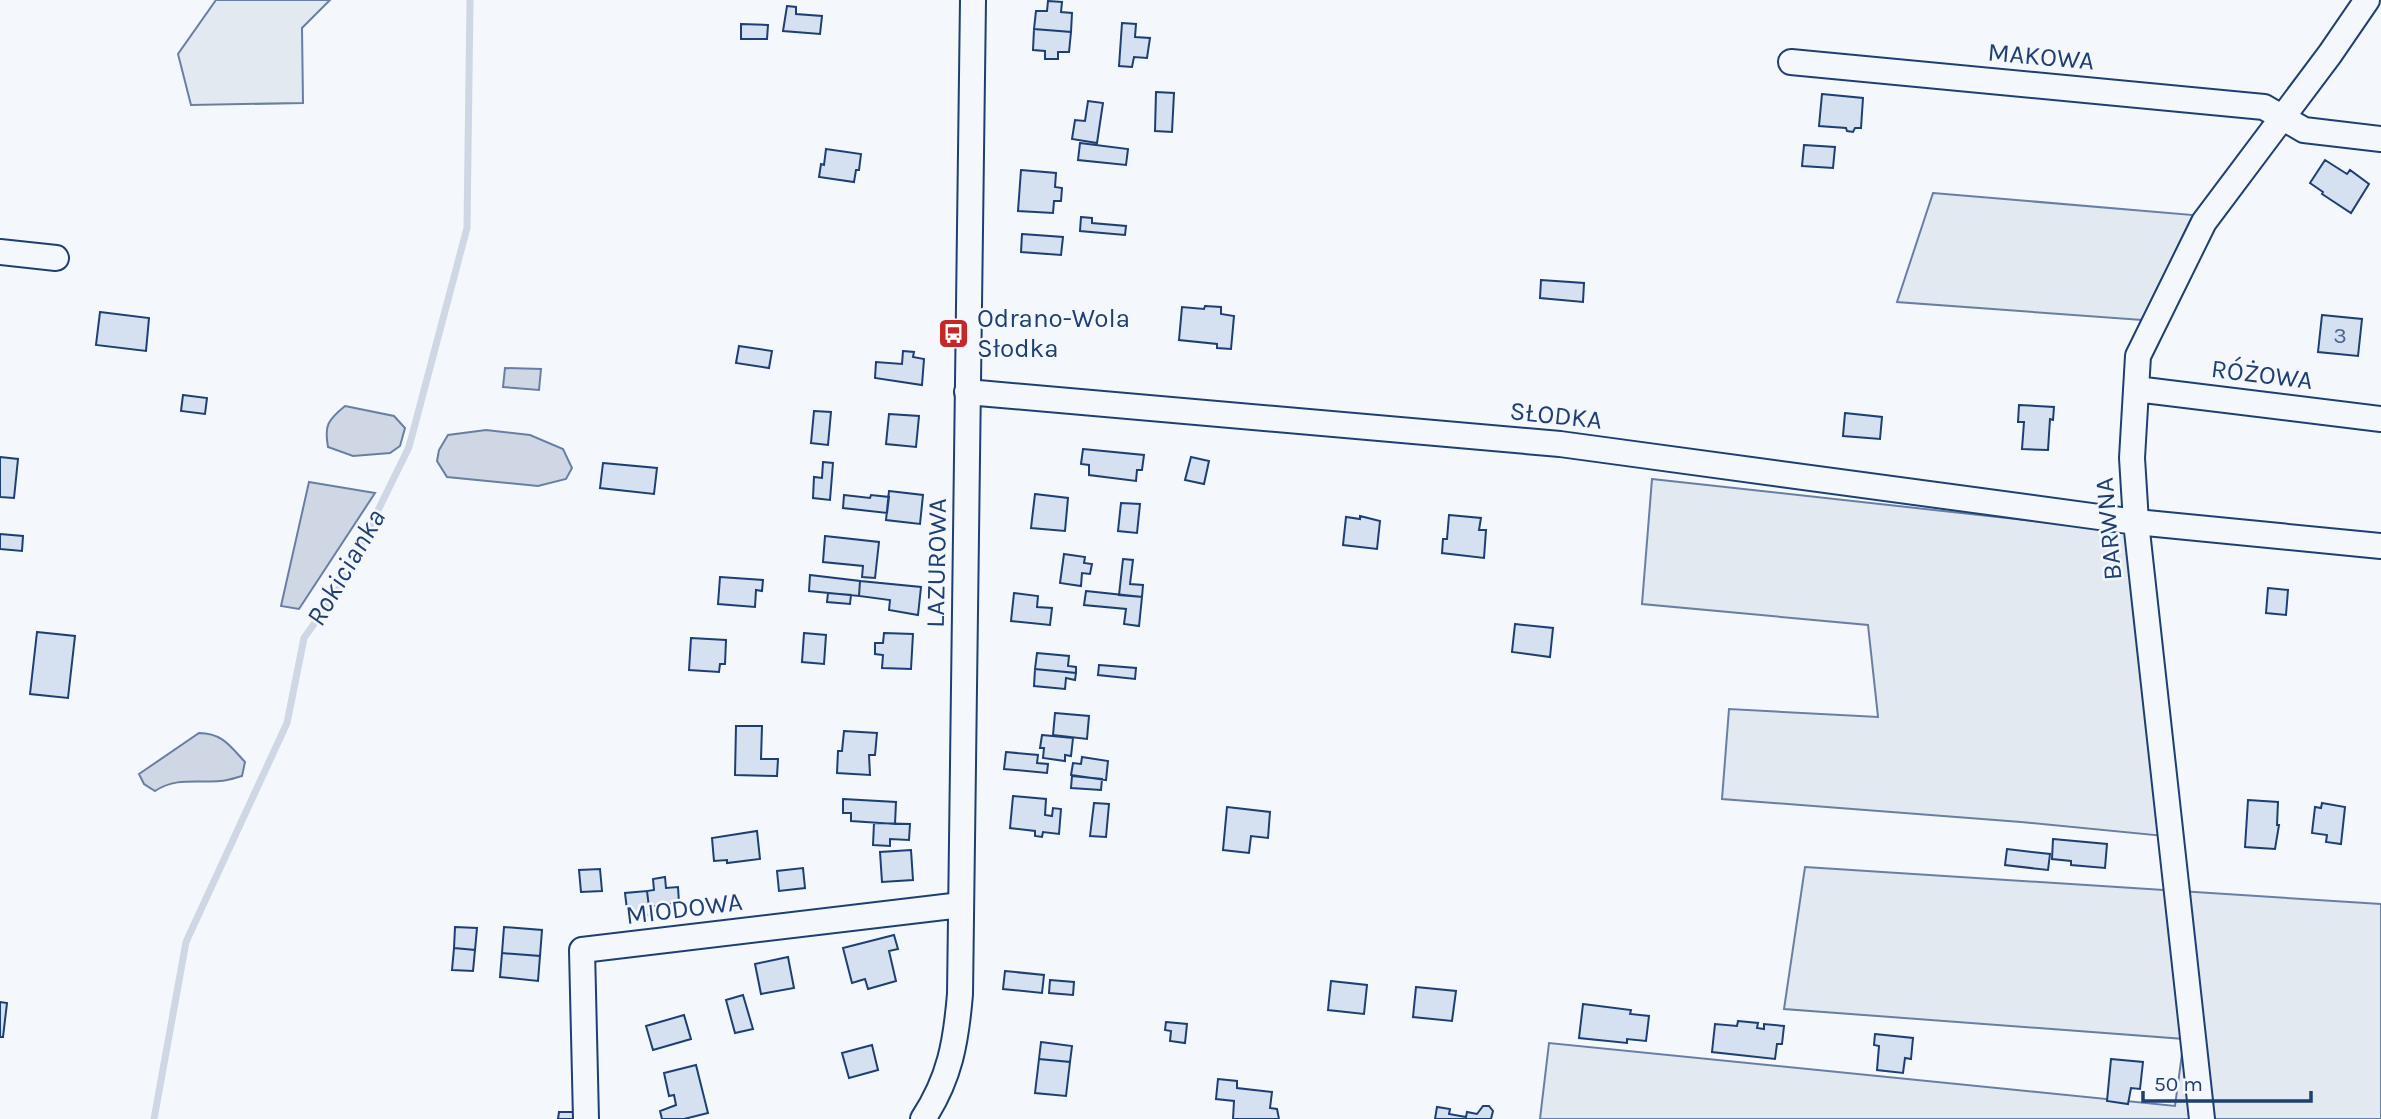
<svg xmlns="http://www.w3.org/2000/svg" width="2381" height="1119" font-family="Karla,sans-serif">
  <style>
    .green { fill: #e3e9f0; stroke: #687fa3; stroke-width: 2 }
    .water { fill: #cfd7e4; stroke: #687fa3; stroke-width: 2 }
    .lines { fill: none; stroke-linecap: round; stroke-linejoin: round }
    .stream { stroke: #cfd7e4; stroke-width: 7 }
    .building { fill: #d5e0f0; stroke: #1d3f73; stroke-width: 2 }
    .minor-casing { stroke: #1d3f73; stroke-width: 28 }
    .minor { stroke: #f4f7fb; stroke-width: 24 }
    .labels { text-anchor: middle; stroke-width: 5; stroke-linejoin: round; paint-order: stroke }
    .number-label { font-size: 23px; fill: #4b6792 }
    .street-label { font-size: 26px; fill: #1d3f73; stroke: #f4f7fb }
    .poi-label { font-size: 26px; fill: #1d3f73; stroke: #f4f7fb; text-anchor: start }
    .water-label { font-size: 28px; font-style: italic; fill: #1d3f73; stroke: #f4f7fb }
  </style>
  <rect width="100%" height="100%" fill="#f4f7fb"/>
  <path class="green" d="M216 0H330L302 28 303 103 191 105 178 54Z
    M1933 193 2193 215 2142 320 1897 302Z
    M1652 479 2125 531 2164 836 2021 822 1722 799 1729 709 1878 717 1868 625 1642 604Z
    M1805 867 2381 904V1119H1540L1549 1043 2175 1106 2184 1039 1784 1009Z"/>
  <path class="water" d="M505 368 541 369 539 390 503 387Z
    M345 406 394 416 405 428 400 446 390 453 353 456 328 447C324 425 328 420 345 406Z
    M486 430 530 435 563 449 572 468 566 479 538 486 447 477 437 461 439 450 448 435Z
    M309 482 375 493 299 609 281 606Z
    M199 733C222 733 230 746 245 762L242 776C235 778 227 781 220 781 197 783 176 777 155 791L144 784 139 774Z"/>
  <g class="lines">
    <path class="stream" d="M154 1119 186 942 287 723 304 638 341 586 409 447 467 228 470 0"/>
  </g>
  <path class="building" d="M1048 1 1062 2 1061 12 1072 13 1071 32 1034 29 1036 11H1047Z
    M787 6 796 7V14L822 16 820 34 783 31Z
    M1122 23 1136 24 1135 37 1150 38 1147 58 1134 57 1132 67 1119 66Z
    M741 24 768 25 767 39H741Z
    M1034 29 1071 32 1069 52H1058V59H1045V51L1033 50Z
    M1156 92 1174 93 1172 132 1155 131Z
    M1822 94 1863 98 1861 128H1855L1853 132 1847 131 1846 128 1819 126Z
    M1088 101 1103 103 1097 143 1072 139 1075 120 1085 121Z
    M1080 143 1128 149 1126 165 1078 160Z
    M1804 145 1835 147 1833 168 1802 166Z
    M826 149 861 154 859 170H856L854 182 819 177 821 164 824 165Z
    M2325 160 2347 174 2350 170 2369 184 2351 213 2322 194 2323 192 2310 183Z
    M1021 170 1056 173 1055 187 1062 188 1061 201H1054L1053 213 1018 211Z
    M1081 217 1092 218V223L1126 226 1125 235 1080 231Z
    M1022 234 1063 237 1061 255 1021 252Z
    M1541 280 1584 283 1583 302 1540 298Z
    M1205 306 1221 307V314L1234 316 1231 349 1217 348V344L1179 340 1182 307 1204 309Z
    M100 312 149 318 146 351 96 345Z
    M2322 315 2362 319 2358 356 2318 352Z
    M739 346 772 351 769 368 736 363Z
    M903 351 914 352 913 357 924 359 922 385 875 378 876 362 902 364Z
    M183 395 207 398 205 414 181 411Z
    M2019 405 2054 407 2053 420 2050 419 2048 450 2022 449 2024 422H2018Z
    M814 411 831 412 828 445 811 443Z
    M1845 413 1882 417 1880 439 1843 436Z
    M889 414 919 416 916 447 886 444Z
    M1083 449 1144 455 1142 470H1137L1136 481 1089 475V465L1081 464Z
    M0 457 18 459 14 498 0 497Z
    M1191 457 1209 461 1204 484 1185 480Z
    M823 462 833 463 830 500 813 498 814 477 822 478Z
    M603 463 657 468 654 494 600 488Z
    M889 491 923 495 920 524 886 520Z
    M1035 494 1068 498 1065 531 1031 528Z
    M844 495 870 498 871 495 889 497 887 513 843 508Z
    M1121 503 1140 504 1137 533 1118 531Z
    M1449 515 1481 518 1479 530H1486L1484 558 1442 553 1443 539H1447Z
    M1360 516 1380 521 1377 549 1343 545 1346 517 1360 519Z
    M0 534 23 536 22 551 0 549Z
    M825 536 879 542 875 578 862 577 863 566 823 562Z
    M1064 554 1085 557 1084 563 1092 564 1090 574 1082 573 1081 586 1060 583Z
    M1123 559 1133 560 1130 584 1143 585 1142 597 1119 595Z
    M810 575 860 581 859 596 809 591Z
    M720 577 763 580 762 591 756 590 755 607 718 604Z
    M860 581 921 587 918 615 889 610 890 600 859 596Z
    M2268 588 2288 590 2286 615 2266 613Z
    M1086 591 1142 597 1139 626 1124 624 1126 609 1084 605Z
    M828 593 851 595 850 604 827 602Z
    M1014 593 1038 596 1037 607 1052 608 1050 625 1011 621Z
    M1515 624 1553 628 1550 657 1512 652Z
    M37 632 75 636 68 698 30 694Z
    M804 633 826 635 824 664 802 662Z
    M884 633 913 634 911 669 882 668 883 655 875 654V643H883Z
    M691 638 726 640 725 664H720L719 672 689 670Z
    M1037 653 1069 656 1068 666 1076 667V673L1035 669Z
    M1099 665 1136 668 1135 679 1098 675Z
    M1035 669 1076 673 1075 680 1066 678 1065 689 1034 686Z
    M1055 713 1089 716 1087 739 1053 735Z
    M736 726H762L761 759H778L777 776 735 775Z
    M844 731 877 733 875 755H869L870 775 837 773 838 751H842Z
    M1042 735 1073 738 1071 756 1065 755V761L1043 758 1044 748H1040Z
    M1006 752 1038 755 1037 763 1048 764 1047 773 1004 769Z
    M1082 757 1108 761 1106 780 1071 775 1073 763 1081 764Z
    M1072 776 1102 779 1101 790 1071 788Z
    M1013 796 1046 799 1045 815 1052 816 1053 808 1061 809 1059 834 1043 832 1042 837 1035 836V831L1010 828Z
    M843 799 896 802 895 824 851 821V813H843Z
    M2248 800 2278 802 2277 825H2279L2275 849 2245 847Z
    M1094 803 1109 804 1106 837 1090 836Z
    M2322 803 2345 807 2341 844 2326 842 2327 835 2312 833 2315 807 2321 808Z
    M1227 807 1270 812 1268 838 1251 836 1249 853 1223 850Z
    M874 823 910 824 909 840 890 839V846L873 845Z
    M757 831 760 859 727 863V860L714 861 712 838Z
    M2053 839 2107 844 2105 868 2071 865V861L2052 859Z
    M2007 849 2050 854 2048 870 2005 865Z
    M911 850 913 880 882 882 880 852Z
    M803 868 805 888 779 891 777 871Z
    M600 869 602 891 581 892 579 870Z
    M665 877 666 888 678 887 679 903 649 907 647 891 654 890 653 879Z
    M647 891 650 915 628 918 625 893Z
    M455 927 477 928 475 950 454 948Z
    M504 927 542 930 540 956 502 953Z
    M894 935 898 949 889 951 896 981 868 989 865 979 852 983 843 948Z
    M454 948 475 950 473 971 452 970Z
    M502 953 540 956 538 981 500 977Z
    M788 957 794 988 761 994 755 964Z
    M1005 971 1044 975 1042 993 1003 989Z
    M1050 980 1074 982 1073 995 1049 993Z
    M1331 981 1367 985 1364 1014 1328 1010Z
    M1416 987 1456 991 1452 1021 1413 1017Z
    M743 995 753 1029 735 1033 726 1000Z
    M0 1002 7 1003 3 1037H0Z
    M1583 1004 1631 1010 1630 1014 1649 1016 1646 1041 1627 1039V1043L1579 1038Z
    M684 1015 691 1039 653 1050 646 1026Z
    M1738 1021 1758 1023 1757 1028 1764 1029V1024L1784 1026 1782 1044H1777L1775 1059 1712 1052 1715 1024 1737 1026Z
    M1166 1022 1187 1024 1185 1043 1170 1041 1171 1031 1165 1030Z
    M1875 1034 1913 1038 1911 1059 1905 1058 1903 1073 1877 1070 1879 1046 1874 1045Z
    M1041 1042 1072 1046 1070 1062 1039 1059Z
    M872 1045 878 1070 849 1078 842 1053Z
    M1039 1059 1070 1062 1066 1096 1035 1093Z
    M2111 1059 2143 1062 2140 1089 2131 1088 2128 1104 2107 1101Z
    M696 1065 708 1113 684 1119H662L660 1111 676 1105 674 1095 669 1096 664 1073Z
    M1218 1079 1237 1081V1088L1272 1092 1270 1108 1277 1109 1279 1119H1233L1234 1101 1216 1099Z
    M1483 1106H1489L1493 1111 1491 1119H1435L1437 1107 1450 1109 1449 1114 1466 1117 1467 1112 1477 1114Z
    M559 1112H577V1119H558Z"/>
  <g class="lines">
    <defs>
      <path id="minor" d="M1791 62 2264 107 2304 130 2381 139
        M0 252 56 258
        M2136 389 2381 419
        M967 392 1560 444 2136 522 2381 546
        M586 1119 582 950 961 905
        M923 1119C950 1078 956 1042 960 994L973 0
        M2202 1119 2136 522 2132 458 2138 356 2204 222 2330 54 2367 0"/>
    </defs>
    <use href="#minor" class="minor-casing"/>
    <use href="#minor" class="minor"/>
  </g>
  <defs>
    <symbol id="bus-square" viewBox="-11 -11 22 22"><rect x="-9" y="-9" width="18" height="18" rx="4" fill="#c62828" stroke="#f4f7fb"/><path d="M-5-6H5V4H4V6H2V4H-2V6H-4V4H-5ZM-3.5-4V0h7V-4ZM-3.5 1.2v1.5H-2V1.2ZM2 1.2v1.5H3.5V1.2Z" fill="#fff"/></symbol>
  </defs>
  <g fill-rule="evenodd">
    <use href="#bus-square" x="936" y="316" width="35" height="35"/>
  </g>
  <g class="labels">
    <g class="number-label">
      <text x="2340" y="343">3</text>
    </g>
    <g class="street-label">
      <text transform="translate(2041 56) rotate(5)" y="9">MAKOWA</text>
      <text transform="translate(2262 374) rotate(7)" y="9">RÓŻOWA</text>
      <text transform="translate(1556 415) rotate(6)" y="9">SŁODKA</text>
      <text transform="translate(2108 529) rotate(-95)" y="9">BARWNA</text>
      <text transform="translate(936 563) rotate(-89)" y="9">LAZUROWA</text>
      <text transform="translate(684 908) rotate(-7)" y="9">MIODOWA</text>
    </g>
    <g class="poi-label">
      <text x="977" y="327">Odrano-Wola<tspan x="977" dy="30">Słodka</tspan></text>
    </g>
    <g class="water-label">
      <text transform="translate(345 567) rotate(-60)" y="10">Rokicianka</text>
    </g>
  </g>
  <path d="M2143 1091v10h168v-10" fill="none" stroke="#1d3f73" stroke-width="3.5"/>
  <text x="2154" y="1091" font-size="21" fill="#1d3f73" stroke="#f4f7fb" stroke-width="5" paint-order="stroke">50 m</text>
</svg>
